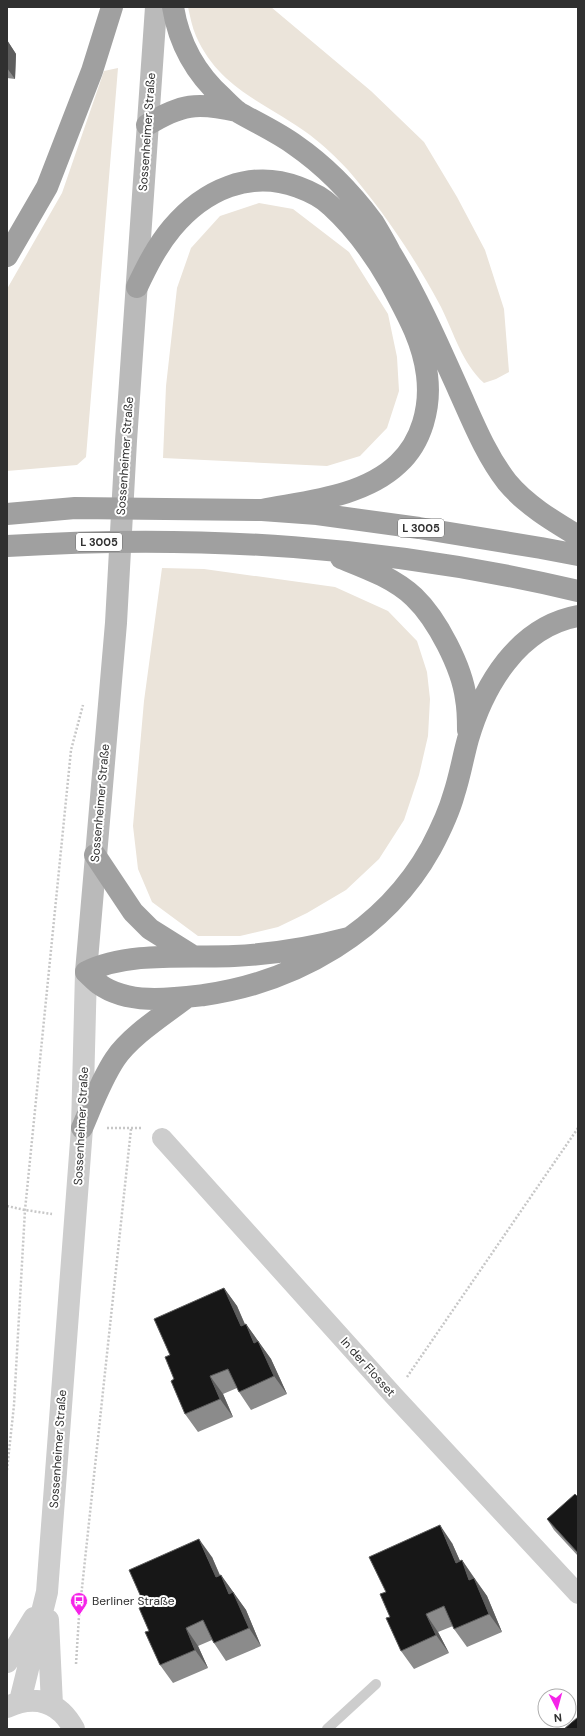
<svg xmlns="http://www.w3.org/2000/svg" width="585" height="1736" font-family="'DM Sans',sans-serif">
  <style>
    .green { fill: #ebe4da }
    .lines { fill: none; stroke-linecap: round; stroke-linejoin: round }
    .path { stroke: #c7c7c7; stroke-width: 2.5; stroke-dasharray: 2 2; stroke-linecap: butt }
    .service { stroke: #cdcdcd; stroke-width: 10 }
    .minor { stroke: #cdcdcd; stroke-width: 20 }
    .tertiary { stroke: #cdcdcd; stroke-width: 22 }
    .secondary { stroke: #bababa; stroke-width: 22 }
    .trunk { stroke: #a0a0a0; stroke-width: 22 }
    .wall { fill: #8b8b8b }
    .shaded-wall { fill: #5d5d5d }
    .building { fill: #171717; stroke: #5d5d5d }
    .labels { text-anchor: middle; stroke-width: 4; stroke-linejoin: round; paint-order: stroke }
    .shield { fill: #fff; stroke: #6e6e6e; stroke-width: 1 }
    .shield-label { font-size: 11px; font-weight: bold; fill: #303030 }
    .street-label { font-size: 12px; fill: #303030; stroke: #fff }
    .poi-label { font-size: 12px; fill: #303030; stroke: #fff; text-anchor: start }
  </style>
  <rect width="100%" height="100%" fill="#fff"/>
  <path class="green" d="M188 7H271L371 91 424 142 457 197 485 250 504 309 509 372 496 379 484 383C462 363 454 333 441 307 415 258 384 212 348 170 337 158 323 145 310 135 267 103 220 90 196 36 192 27 190 16 188 7Z
    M118 68 86 457 77 465 7 471V289L62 193 104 71Z
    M259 203 293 209 349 252 388 314 397 357 399 391 387 428 360 456 327 466 163 458 166 386 177 288 191 248 220 216Z
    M162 568 204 569 335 587 388 611 417 641 427 672 430 699 428 736 419 775 404 820 379 859 346 890 307 913 278 927 240 936H198L152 902 138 869 133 826 144 701Z"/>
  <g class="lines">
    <path class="path" d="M107 1128H142
      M7 1206 25 1210 52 1214
      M407 1377 578 1128
      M7 1470 14 1405 25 1210 71 750 83 705
      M76 1664 79 1616 131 1129"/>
    <path class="service" d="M327 1729 376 1684"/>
    <path class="minor" d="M162 1138 394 1396 578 1594"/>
    <path class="tertiary" d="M48 1620 52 1705
      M7 1662 34 1618
      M20 1701 47 1592 82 1128 86 972
      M7 1707C35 1694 59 1701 74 1729"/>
    <path class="secondary" d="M86 972 116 623 126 441 156 7"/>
    <path class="trunk" d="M173 7C179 44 195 73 223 98 228 103 233 108 238 112 257 123 277 132 295 145 324 165 352 194 373 222 379 232 385 242 390 252 417 296 438 344 459 391 473 422 486 455 507 482 526 505 553 521 578 536
      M147 125C181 104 197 102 237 111
      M7 256 47 187 92 71 112 7
      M137 287C147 266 157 246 172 228 204 190 250 169 298 187 309 191 322 197 331 206 355 228 374 254 390 282 406 312 423 341 427 375 431 407 422 442 398 464 363 497 307 501 262 510
      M7 514 75 508 262 510 317 514 419 528 541 548 578 555
      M7 546C201 534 388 546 578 591
      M341 558C366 568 394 578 414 597 437 619 462 667 466 699 468 709 468 719 468 730
      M95 855 133 912 150 929 193 956
      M349 938C311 948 274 954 234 956 189 958 128 951 86 972 90 976 95 981 99 984 128 1005 171 999 204 995 296 982 385 931 431 848 440 831 449 812 454 794 460 776 463 757 468 739 484 685 518 627 578 616
      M82 1128C92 1105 101 1080 115 1059 130 1036 165 1014 187 997"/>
  </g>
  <path class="wall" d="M7 40 16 54 15 79 7 78Z
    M224 1288 237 1306 245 1324H246L271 1359 287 1394 251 1410 239 1392 237 1388 223 1394 233 1417 198 1432 185 1414 174 1379 170 1355Z
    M578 1497V1556L554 1530 547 1519Z
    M452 1543 460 1561 462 1560 487 1596 502 1632 467 1647 454 1629 453 1626 438 1632 449 1653 414 1669 401 1651 390 1617 386 1592Z
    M212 1557 220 1575H221L246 1610 261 1646 226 1661 212 1640 198 1646 208 1668 173 1683 160 1665 149 1631 145 1606Z"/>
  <path class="shaded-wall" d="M7 40 16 54 15 79 7 68Z
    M224 1288 237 1306 253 1344 241 1326Z
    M246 1324 271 1359 287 1394 274 1376 254 1343Z
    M210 1376 223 1394 233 1417 220 1399Z
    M440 1525 452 1543 469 1581 456 1563Z
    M199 1539 212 1557 228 1595 216 1577Z
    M462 1560 474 1578 469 1580Z
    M221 1575 246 1610 261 1646 249 1628 229 1594Z
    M474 1578 487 1596 502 1632 489 1614Z
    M426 1614 438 1632 449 1653 436 1635Z
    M186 1628 198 1646 208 1668 195 1650Z"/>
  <path class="building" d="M224 1288 241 1326 246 1324 254 1343 258 1341 274 1376 239 1392 228 1369 210 1376 220 1399 185 1414 171 1381 174 1379 165 1357 170 1355 154 1319Z
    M575 1494 578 1497V1553L547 1519Z
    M440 1525 456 1563 462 1560 469 1580 474 1578 489 1614 454 1629 444 1606 426 1614 436 1635 401 1651 386 1618 390 1617 380 1594 386 1592 369 1557Z
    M199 1539 216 1577 221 1575 229 1594 233 1592 249 1628 214 1643 203 1620 186 1628 195 1650 160 1665 145 1632 149 1631 139 1608 145 1606 129 1570Z
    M578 1717V1729H564Z"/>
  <defs>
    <symbol id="bus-pin" viewBox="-11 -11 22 30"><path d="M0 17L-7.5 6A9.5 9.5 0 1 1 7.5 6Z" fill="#f523e8" stroke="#fff"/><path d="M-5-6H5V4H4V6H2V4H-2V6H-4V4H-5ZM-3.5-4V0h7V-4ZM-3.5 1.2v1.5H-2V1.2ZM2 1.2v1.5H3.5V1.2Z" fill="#fff"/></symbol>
  </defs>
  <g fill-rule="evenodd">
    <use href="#bus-pin" x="69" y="1591" width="20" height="27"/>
  </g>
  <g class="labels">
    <g class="shield">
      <rect x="398" y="519" width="46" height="18" rx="3"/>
      <rect x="76" y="533" width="46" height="18" rx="3"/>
    </g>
    <g class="shield-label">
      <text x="421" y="532">L 3005</text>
      <text x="99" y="546">L 3005</text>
    </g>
    <g class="street-label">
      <text transform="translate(147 132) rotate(-86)" y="4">Sossenheimer Straße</text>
      <text transform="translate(125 456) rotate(-86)" y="4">Sossenheimer Straße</text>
      <text transform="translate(100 803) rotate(-85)" y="4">Sossenheimer Straße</text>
      <text transform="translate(81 1126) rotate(-87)" y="4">Sossenheimer Straße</text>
      <text transform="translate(368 1367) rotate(48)" y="4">In der Flosset</text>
      <text transform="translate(58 1449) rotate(-86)" y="4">Sossenheimer Straße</text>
    </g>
    <g class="poi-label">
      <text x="92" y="1605">Berliner Straße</text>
    </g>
  </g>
  <rect width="585" height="1736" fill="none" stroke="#303030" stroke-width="16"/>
  <g transform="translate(557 1708) rotate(174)"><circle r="19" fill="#ffffff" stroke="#acacac"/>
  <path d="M0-3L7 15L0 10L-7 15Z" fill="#f523e8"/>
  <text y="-6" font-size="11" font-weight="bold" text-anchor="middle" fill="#303030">N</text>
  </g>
</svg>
